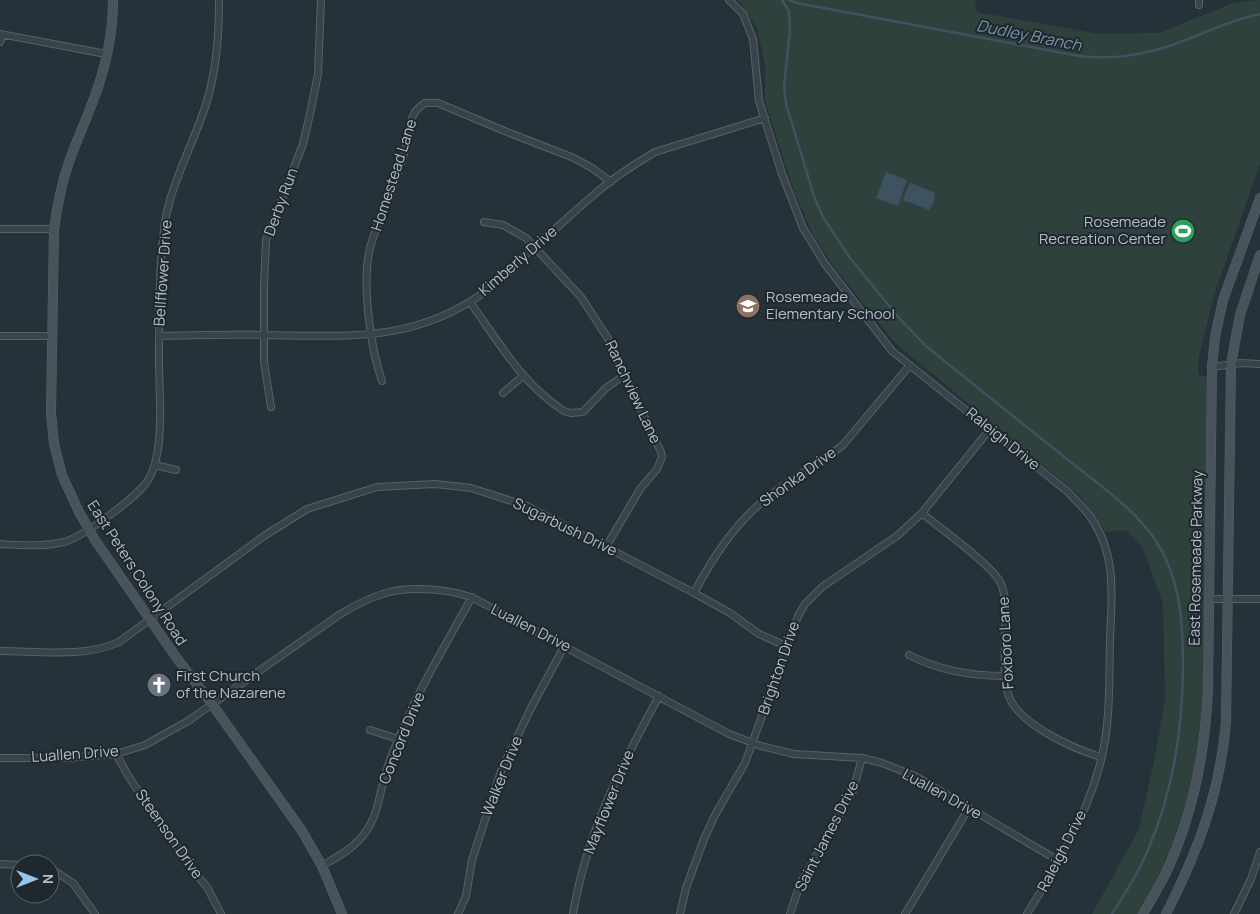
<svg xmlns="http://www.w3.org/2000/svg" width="1260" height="914" font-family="Manrope,sans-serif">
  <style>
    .green { fill: #2e413d }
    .water { fill: #3e5260 }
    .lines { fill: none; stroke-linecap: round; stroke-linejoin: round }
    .stream { stroke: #3e5260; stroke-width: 2.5 }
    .street-casing { stroke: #586168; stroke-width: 8 }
    .secondary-casing { stroke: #586168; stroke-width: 10 }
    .street { stroke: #39434a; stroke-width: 6 }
    .secondary { stroke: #48535c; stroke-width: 9 }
    .labels { text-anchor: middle; stroke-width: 4; stroke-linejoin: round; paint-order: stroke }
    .street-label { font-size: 15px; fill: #b5bec5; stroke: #1f282f }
    .poi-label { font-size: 15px; fill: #b5bec5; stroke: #1f282f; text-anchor: start }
    .water-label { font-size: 16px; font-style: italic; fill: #7a94a5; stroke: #1f282f }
  </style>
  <rect width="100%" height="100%" fill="#263239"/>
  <path class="green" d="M738 0H975L977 12 1100 34 1144 33H1159L1233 3 1260 0V164L1214 295 1199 357 1198 374 1207 377 1203 717C1197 757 1191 797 1178 834 1168 862 1153 889 1138 914H1092L1139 829 1155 757 1165 698 1163 604 1142 546 1126 530 1104 532 1103 527 1080 496 895 343 835 268 814 237 793 189 765 101V65L757 28Z"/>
  <path class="water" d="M886 172 907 180 898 206 876 198Z
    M911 183 935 193 934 202 929 210 912 203 904 201 903 200 909 184Z"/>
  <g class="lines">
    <path class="stream" d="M782 0 789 12 790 30 784 86 786 104 814 196 823 217 850 258 900 319 926 346C973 384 1020 422 1067 459 1098 484 1134 508 1156 541 1180 578 1183 621 1183 664 1183 727 1174 787 1150 845 1140 870 1126 892 1112 914
      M790 0 797 3 1079 56C1108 59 1130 57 1159 49 1193 40 1224 21 1260 14"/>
    <defs>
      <path id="street" d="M729 0 743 14 753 39 759 101 782 174 803 228 825 264 892 351 1068 492C1075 500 1083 507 1089 515 1117 553 1112 595 1110 639 1109 681 1111 726 1099 768 1084 821 1056 867 1027 914
        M1199 5V0
        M0 34 106 54
        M0 42 3 35
        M484 222 503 225 526 238 581 297 607 337 661 452 662 457 657 469 640 489 606 547
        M0 229H54
        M470 302C498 341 522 384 564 411L571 413 583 412 606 388 625 375
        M0 336H52
        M159 336C194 335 230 334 265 335 347 336 415 343 486 291 497 283 508 273 517 264 523 258 529 250 536 245 557 229 575 210 596 193 613 178 635 164 655 152L765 118
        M1212 367 1241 363 1260 364
        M382 381C370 346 360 276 372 241 380 217 391 194 399 169 402 161 405 152 407 143 409 134 409 122 414 114 416 109 421 106 425 103H438L507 132 574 158 592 168 611 182
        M503 393 523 376
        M271 407 264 362V285L266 240 303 144 310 114 318 74 321 0
        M155 465 176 470
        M922 513C938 527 995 567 1001 584 1008 601 1005 620 1005 637 1005 656 1003 676 1008 694 1017 724 1074 749 1101 757
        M0 544C21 545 44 547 64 542 83 537 134 499 146 483 166 456 159 395 159 361 159 328 159 296 161 263 162 242 164 220 170 200 180 166 197 134 207 101 217 68 219 34 219 0
        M694 593C713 557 735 523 768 497 792 478 819 464 843 445L910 365
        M1209 599H1260
        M0 651C37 651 85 658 119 642L264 536 307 509 377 487 435 484 471 488 527 506 694 593 730 613 759 634 786 646
        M909 655C940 671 971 676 1005 676
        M370 730 398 739
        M116 754 130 779 197 875 207 887 221 914
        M0 758H66L116 754 145 745 188 721 339 615C355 605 371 597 389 592 413 586 455 589 477 600L729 734 761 746 794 754 862 758 882 763 915 776 1059 861
        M0 864 20 865
        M322 866C339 856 356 847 367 830 379 812 380 789 387 769 390 759 394 749 398 740 418 690 446 644 472 597
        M50 868 73 883 95 914
        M458 914 466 896 472 860 501 771 532 706 565 645
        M573 914C586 835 621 766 659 696
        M680 914 686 888 704 839 715 815 745 763 798 616 805 604 822 587 897 536 922 513 990 429
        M790 914 800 884 853 791 862 758
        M905 914 969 808
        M1234 914 1251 879 1260 852"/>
      <path id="secondary" d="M113 0C113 34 105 70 93 101 85 123 75 144 68 165 61 186 57 207 54 229L51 413 54 444 62 475 79 512 95 540 176 657 212 704 302 831 322 866 342 914
        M1143 914C1150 902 1157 890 1164 877 1192 819 1205 755 1208 690L1212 367 1215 337 1223 300 1260 198
        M1166 914C1198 851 1220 793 1226 722L1231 364 1240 315 1260 255"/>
    </defs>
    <use href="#street" class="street-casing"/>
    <use href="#secondary" class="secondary-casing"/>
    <use href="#street" class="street"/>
    <use href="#secondary" class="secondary"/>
  </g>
  <defs>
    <symbol id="stadium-disc" viewBox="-11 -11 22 22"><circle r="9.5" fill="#2e9e5b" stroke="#1f282f"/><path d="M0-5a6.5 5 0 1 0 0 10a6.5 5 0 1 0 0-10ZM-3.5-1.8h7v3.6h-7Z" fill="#fff"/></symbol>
    <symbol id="school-disc" viewBox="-11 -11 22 22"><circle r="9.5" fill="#8d6e63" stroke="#1f282f"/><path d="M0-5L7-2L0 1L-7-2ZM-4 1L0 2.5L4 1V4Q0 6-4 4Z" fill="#fff"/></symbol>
    <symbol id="church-disc" viewBox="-11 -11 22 22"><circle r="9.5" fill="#6b7280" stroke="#1f282f"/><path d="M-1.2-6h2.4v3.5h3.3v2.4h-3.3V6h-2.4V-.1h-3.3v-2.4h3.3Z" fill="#fff"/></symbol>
  </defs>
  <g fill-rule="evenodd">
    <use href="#stadium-disc" x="1169" y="217" width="28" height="28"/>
    <use href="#school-disc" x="734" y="292" width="28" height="28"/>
    <use href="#church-disc" x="145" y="671" width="28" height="28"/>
  </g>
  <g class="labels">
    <g class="street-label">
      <text transform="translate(394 175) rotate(-72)" y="5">Homestead Lane</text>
      <text transform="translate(281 202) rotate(-70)" y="5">Derby Run</text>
      <text transform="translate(518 261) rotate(-41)" y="5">Kimberly Drive</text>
      <text transform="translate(163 273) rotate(-86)" y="5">Bellflower Drive</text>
      <text transform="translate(633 392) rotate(65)" y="5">Ranchview Lane</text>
      <text transform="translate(1003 439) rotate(39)" y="5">Raleigh Drive</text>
      <text transform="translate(798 477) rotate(-36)" y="5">Shonka Drive</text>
      <text transform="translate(565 527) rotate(26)" y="5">Sugarbush Drive</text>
      <text transform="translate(1196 558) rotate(-89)" y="5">East Rosemeade Parkway</text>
      <text transform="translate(137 573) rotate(57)" y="5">East Peters Colony Road</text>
      <text transform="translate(531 628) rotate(27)" y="5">Luallen Drive</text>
      <text transform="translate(1006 643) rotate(-93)" y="5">Foxboro Lane</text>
      <text transform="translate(779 668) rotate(-71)" y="5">Brighton Drive</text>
      <text transform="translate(402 738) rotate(-68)" y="5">Concord Drive</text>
      <text transform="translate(75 754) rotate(-4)" y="5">Luallen Drive</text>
      <text transform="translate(502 776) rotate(-68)" y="5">Walker Drive</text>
      <text transform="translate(942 794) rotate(29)" y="5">Luallen Drive</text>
      <text transform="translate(609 802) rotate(-68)" y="5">Mayflower Drive</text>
      <text transform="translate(169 834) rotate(55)" y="5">Steenson Drive</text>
      <text transform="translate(827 836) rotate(-63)" y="5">Saint James Drive</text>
      <text transform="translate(1062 851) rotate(-63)" y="5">Raleigh Drive</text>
    </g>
    <g class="poi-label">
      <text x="1166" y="227" text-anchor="end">Rosemeade<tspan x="1166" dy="17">Recreation Center</tspan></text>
      <text x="766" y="302">Rosemeade<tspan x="766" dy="17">Elementary School</tspan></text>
      <text x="176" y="681">First Church<tspan x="176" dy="17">of the Nazarene</tspan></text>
    </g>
    <g class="water-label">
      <text transform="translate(1029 35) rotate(11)" y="6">Dudley Branch</text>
    </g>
  </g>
  <g transform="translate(35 879) rotate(90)"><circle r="24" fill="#1f282f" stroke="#5b646b"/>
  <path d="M0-4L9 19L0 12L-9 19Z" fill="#95c5ea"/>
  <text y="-8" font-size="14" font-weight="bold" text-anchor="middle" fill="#b5bec5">N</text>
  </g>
</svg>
